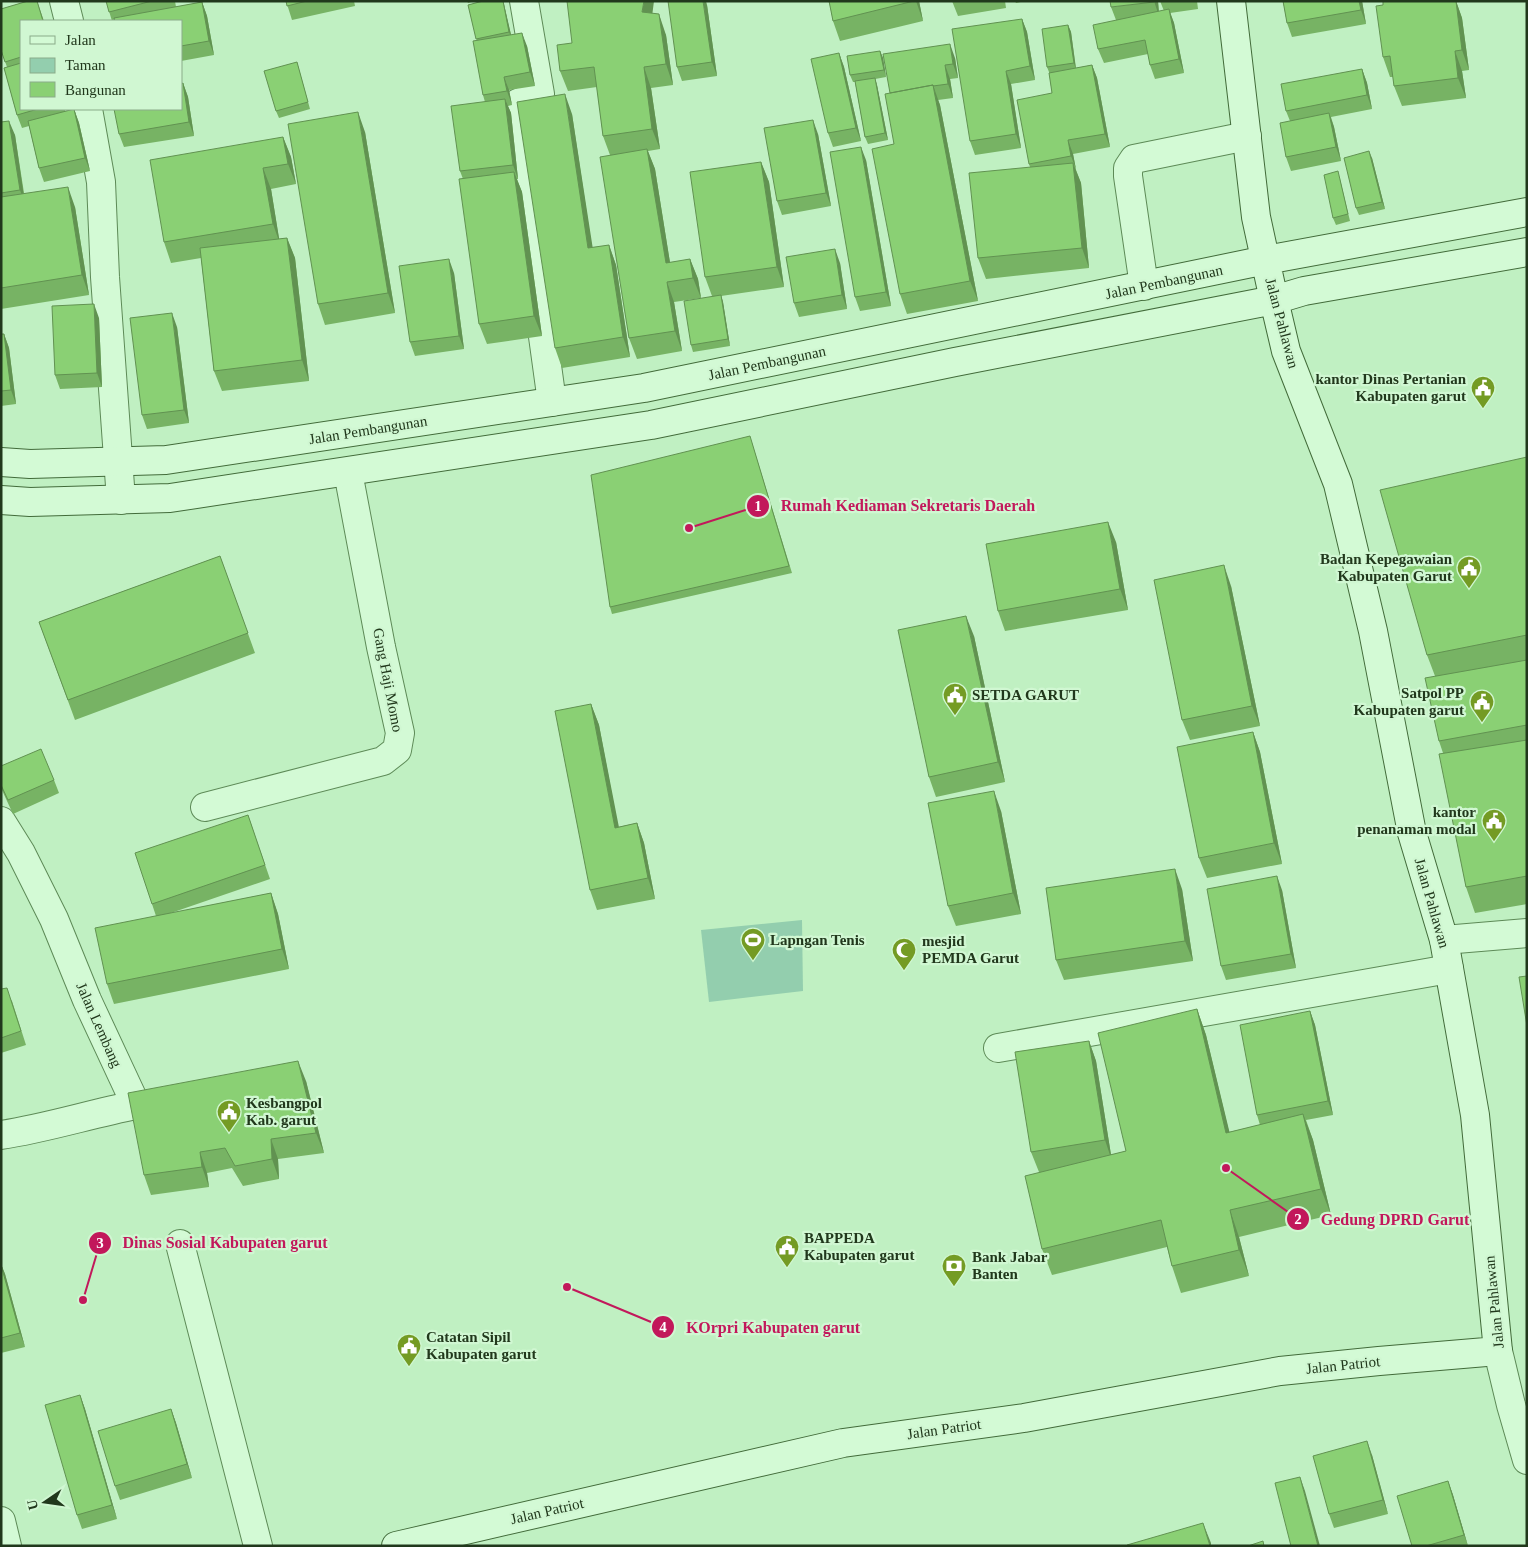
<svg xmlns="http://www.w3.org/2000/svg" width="1528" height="1547" font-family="'Times New Roman',serif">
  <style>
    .green { fill: #93ceae }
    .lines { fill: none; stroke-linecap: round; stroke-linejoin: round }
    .street-casing { stroke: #5d8a57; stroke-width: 30 }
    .secondary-casing { stroke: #426b3a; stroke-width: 30 }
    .street { stroke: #d3fad5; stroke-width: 28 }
    .secondary { stroke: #d3fad5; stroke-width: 28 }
    .wall { fill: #77b364 }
    .shaded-wall { fill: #619251 }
    .building { fill: #8ad074; stroke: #619251 }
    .labels { text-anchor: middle; stroke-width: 4.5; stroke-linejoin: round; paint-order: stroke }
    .street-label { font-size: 15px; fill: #21381c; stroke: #d0f7d2 }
    .poi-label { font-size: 15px; font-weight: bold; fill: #21381c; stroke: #d0f7d2; text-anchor: start }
    .leader { fill: none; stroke: #c2185b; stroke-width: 2 }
    .callout-dot { fill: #c2185b; stroke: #d0f7d2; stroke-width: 2 }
    .mark-label { font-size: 15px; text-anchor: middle; font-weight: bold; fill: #fff }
    .callout-label { font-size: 16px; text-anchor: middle; font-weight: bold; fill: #c2185b; stroke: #d0f7d2; stroke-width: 4.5; stroke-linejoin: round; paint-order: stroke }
  </style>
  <rect width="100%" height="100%" fill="#c0f0c2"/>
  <path class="green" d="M802 920 803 991 709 1002 701 930Z"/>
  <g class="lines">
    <defs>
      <path id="street" d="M64 1 69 21
        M524 1 540 94 538 97C529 100 514 100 512 111L552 402
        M88 109 101 182 105 277 121 500
        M1144 286 1128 176V168L1134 159 1247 136
        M205 807 383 761 397 750 400 733 381 647 348 472
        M1 821 21 853 54 919 87 1000 136 1105C90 1114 47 1128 1 1135
        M1444 940 1527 933
        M998 1048 1449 969
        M180 1244 258 1546
        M1498 1351 1511 1405 1527 1460
        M1 1521 7 1546"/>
      <path id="secondary" d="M1 462 30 464 166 460 644 388 1266 260 1527 212
        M1 500 30 502 170 498 651 425 955 362 1274 300 1304 291 1527 252
        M396 1546 843 1443 1024 1418 1280 1371 1379 1361 1498 1351 1475 1115 1444 940 1412 833 1373 631 1338 484 1286 351 1274 300 1256 217 1231 1"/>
    </defs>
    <use href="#street" class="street-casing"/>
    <use href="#secondary" class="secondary-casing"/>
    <use href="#street" class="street"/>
    <use href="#secondary" class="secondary"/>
  </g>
  <path class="wall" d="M28 1H37L44 21H21V109H65V111L74 109 79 123 90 171 44 182 39 168 29 126 22 128 17 115 4 68 7 67 1 50V9Z
    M106 1H175L176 7 202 2 207 16 214 55 181 61V21H112Z
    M286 1H354L355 6 292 20Z
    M467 1H475L468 3Z
    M483 1H503L511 35 527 46 535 86 509 90 512 105 508 106 511 113 518 179H517L522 192 542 336 487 344 479 324 463 179 460 171 485 102 483 95 477 41 468 5Z
    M829 1H919L923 21 840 41 833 21Z
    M952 1H1005L1006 8 958 16Z
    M1015 1H1025L1016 3Z
    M1158 1 1159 12 1164 11 1160 1H1197L1198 9 1170 13 1174 23 1184 73 1155 79 1150 65 1148 54 1104 63 1098 49 1116 20 1111 7Z
    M1283 1H1362L1366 24 1292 37 1287 23Z
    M1383 1H1456L1462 18 1469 70 1462 71 1466 98 1402 106 1394 86 1393 77H1390L1383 57Z
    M707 5 717 76 682 81 677 67Z
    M652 14 666 35 673 85 651 88 660 149 648 151 655 169 670 263 690 259 698 279 701 298 674 302 682 351 637 359 629 338 610 155 603 136 597 87 568 91 560 71 572 43Z
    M1022 19 1027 32 1035 80 1011 84 1021 148 975 155 970 141Z
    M1068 25 1071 32 1076 68 1092 65 1097 78 1110 147 1073 154 1076 170 1081 183 1089 268 986 279 978 258 1030 167 1029 164 1052 93 1049 72 1047 67Z
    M880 51 883 58 886 77 875 79 877 85 888 140 868 144 865 137 855 82H853L850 75Z
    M839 53 844 67 861 141 833 147 828 133Z
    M955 58 958 78 950 79 953 98 938 100 940 105 978 301 907 314 900 294 894 144 890 93Z
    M297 62 310 109 279 118 276 111Z
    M1362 69 1367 83 1372 109 1331 117 1334 127 1341 161 1291 171 1286 157 1290 121 1286 111Z
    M183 83 188 97 194 136 124 147 119 134Z
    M572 114 592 248 609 245 616 265 630 357 562 368 555 348Z
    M1 122 15 135 24 193 75 207 89 295 1 309Z
    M365 132 395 313 325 325 318 304Z
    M818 134 831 206 782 215 777 201Z
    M283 137 291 157 296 184 271 189 279 239 287 238 295 258 309 381 222 391 214 371 201 258 171 263 164 242Z
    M1372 158 1385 209 1359 215 1356 208Z
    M866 160 891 306 860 311 855 297Z
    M761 162 769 182 784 287 721 296 723 302 730 346 693 352 691 345 712 296 705 277Z
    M1340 179 1350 221 1336 225 1333 218Z
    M840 263 847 309 799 317 794 303Z
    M454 273 464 349 415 356 410 342Z
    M99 318 102 387 60 389 55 375Z
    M177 327 189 423 147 429 142 415Z
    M1 334H4L9 348 16 404 1 406Z
    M752 443 792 573 612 614 610 607Z
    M1527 457V904L1475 913 1466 887 1443 753 1439 741 1435 676 1427 655Z
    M1116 542 1128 610 1005 631 998 611Z
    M220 556 255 653 75 720 39 622Z
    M1231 586 1260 726 1190 740 1182 720Z
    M974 636 1005 782 936 797 929 777Z
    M591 704 599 725 618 827 637 823 644 843 655 899 597 910 590 890Z
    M1253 732 1260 752 1282 864 1207 878 1199 858Z
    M1 766 54 780 59 793 13 814 1 788Z
    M1001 811 1021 914 956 926 948 906Z
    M248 815 270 879 168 914 271 893 278 914 289 969 114 1004 107 984 156 916 152 904Z
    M1182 889 1193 961 1064 980 1056 960Z
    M1282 890 1296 968 1226 980 1221 966Z
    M1 989 12 1001 26 1045 1 1053Z
    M1197 1009 1206 1035 1229 1132 1260 1125 1257 1115 1310 1011 1315 1025 1333 1115 1306 1120 1313 1140 1331 1215 1239 1237 1249 1276 1181 1293 1172 1266 1167 1247 1052 1275 1042 1249 1039 1172 1031 1152 1089 1041 1096 1061 1111 1155 1126 1151Z
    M306 1081 324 1153 278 1159 279 1179 243 1186 232 1168 207 1173 209 1187 151 1195 144 1175Z
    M1 1264 5 1274 25 1347 1 1353Z
    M80 1395 85 1409 117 1519 82 1529 77 1515Z
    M171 1409 176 1423 192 1478 120 1500 115 1486Z
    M1372 1455 1388 1514 1334 1528 1329 1514Z
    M1448 1481 1453 1495 1468 1546H1412Z"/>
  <path class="shaded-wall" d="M503 1 504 4 512 39 509 32Z
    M644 1H654L650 32 642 12Z
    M703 1H706L707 5 717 76 712 62Z
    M916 1H919L923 21Z
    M1154 1H1158L1159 16Z
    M1359 1H1362L1366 24 1361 10Z
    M1456 1 1462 18 1469 70 1462 50Z
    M202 2 207 16 214 55 209 41Z
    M1169 9 1174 23 1184 73 1179 59Z
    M659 14 666 35 673 85 666 64Z
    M1022 19 1027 32 1035 80 1030 66Z
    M1068 25 1071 32 1076 70 1074 63Z
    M522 33 527 46 535 86 530 72Z
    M950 44 955 58 958 78 953 64Z
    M880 51 883 58 886 77 884 70Z
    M1455 51 1462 71 1466 98 1458 78Z
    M839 53 844 67 861 141 856 128Z
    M945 65 950 79 953 98 948 84Z
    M1092 65 1097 78 1110 147 1105 134Z
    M644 67 651 88 660 149 652 129Z
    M1362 69 1367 83 1372 109 1367 95Z
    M1006 71 1011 84 1021 148 1016 134Z
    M504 77 509 90 512 105 507 91Z
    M875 78 877 85 888 140 885 133Z
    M183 83 188 97 194 136 189 122Z
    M933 85 940 105 978 301 970 281Z
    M565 94 572 114 596 269 588 248Z
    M505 99 511 113 518 179 513 165Z
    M74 109 79 123 90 171 85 158Z
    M358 112 365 132 395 313 388 293Z
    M1329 113 1334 127 1341 161 1336 147Z
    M813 120 818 134 831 206 826 193Z
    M9 121 15 135 25 204 20 190Z
    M283 137 291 157 296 184 288 164Z
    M1068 140 1073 154 1076 169 1071 156Z
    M861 147 866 160 891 306 886 292Z
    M647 149 655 169 673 281 666 263Z
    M1369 151 1372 158 1385 209 1382 202Z
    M761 162 769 182 784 287 777 267Z
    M1073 163 1081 183 1089 268 1082 248Z
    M263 168 271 189 280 244 273 224Z
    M514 172 522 192 542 336 534 316Z
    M68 187 75 207 89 295 82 275Z
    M287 238 295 258 309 381 302 360Z
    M609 245 616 265 630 357 623 337Z
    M835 249 840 263 847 309 842 295Z
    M449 259 454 273 464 349 459 336Z
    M690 259 698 279 701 298 693 278Z
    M667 282 674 302 682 351 675 331Z
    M721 295 723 302 730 346 728 339Z
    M94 304 99 318 102 387 97 373Z
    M172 313 177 327 189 423 184 410Z
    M4 334 9 348 16 404 11 390Z
    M1108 522 1116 542 1128 610 1120 589Z
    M1224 565 1231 586 1260 726 1252 706Z
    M966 616 974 636 1005 782 998 762Z
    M591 704 599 725 623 848 615 828Z
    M1253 732 1260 752 1282 864 1274 843Z
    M994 791 1001 811 1021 914 1013 893Z
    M637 823 644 843 655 899 648 878Z
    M1175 869 1182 889 1193 961 1185 941Z
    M1277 876 1282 890 1296 968 1291 954Z
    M271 893 278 914 289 969 282 949Z
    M1197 1009 1206 1035 1236 1159 1226 1133Z
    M1310 1011 1315 1025 1333 1115 1328 1101Z
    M1089 1041 1096 1061 1112 1161 1105 1140Z
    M298 1061 306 1081 324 1153 316 1133Z
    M1303 1114 1313 1140 1331 1215 1321 1189Z
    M271 1139 278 1159 279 1179 272 1159Z
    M200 1152 207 1173 209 1187 202 1167Z
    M1230 1210 1239 1237 1249 1276 1239 1250Z
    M1 1264 5 1274 25 1347 20 1333Z
    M80 1395 85 1409 117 1519 112 1505Z
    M171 1409 176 1423 192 1478 187 1464Z
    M1367 1441 1372 1455 1388 1514 1383 1500Z
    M1300 1477 1305 1491 1320 1546H1318Z
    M1448 1481 1453 1495 1468 1546 1464 1535Z
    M1203 1523 1211 1543V1546H1210Z"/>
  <path class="building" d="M28 1H37L43 21H21V57L5 62 1 50V9Z
    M106 1H152L109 12Z
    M286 1H307L287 6Z
    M483 1H503L509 32 476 39 468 5Z
    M567 1H644L642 12 659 14 666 64 644 67 652 129 603 136 594 67 560 71 557 45 572 43Z
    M668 1H703L712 62 677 67Z
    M829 1H914L833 21Z
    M1110 1H1154V2L1111 7Z
    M1283 1H1359L1361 10 1287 23Z
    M1383 1H1456L1462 50 1455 51 1458 78 1394 86 1390 56 1383 57 1376 6 1383 5Z
    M202 2 209 41 181 46V21H115L114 18Z
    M1169 9 1179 59 1150 65 1145 40 1098 49 1093 25Z
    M1022 19 1030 66 1006 71 1016 134 970 141 952 29Z
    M1068 25 1074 63 1047 67 1042 29Z
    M522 33 530 72 504 77 507 91 483 95 473 41Z
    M950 44 953 64 945 65 948 84 933 86V85L890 93 883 54Z
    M880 51 884 70 850 75 847 56Z
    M839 53 856 128 828 133 811 59Z
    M297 62 308 102 276 111 264 71Z
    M21 63V109H38L17 115 4 68Z
    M1092 65 1105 134 1068 140 1071 156 1029 164 1017 100 1052 93 1049 73Z
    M1362 69 1367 95 1286 111 1281 84Z
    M875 78 885 133 865 137 855 81Z
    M183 83 189 122 119 134 114 109H181V84Z
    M933 85 970 281 900 294 872 149 894 144 885 94Z
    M565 94 588 248 609 245 623 337 555 348 517 102Z
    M505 99 513 165 460 171 451 106Z
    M74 109 85 158 39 168 28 121Z
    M358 112 388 293 318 304 288 124Z
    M1329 113 1336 147 1286 157 1280 123Z
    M813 120 826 193 777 201 764 128Z
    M9 121 20 190 1 193V122Z
    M283 137 288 164 263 168 273 224 164 242 150 160Z
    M861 147 886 292 855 297 830 152Z
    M647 149 666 263 690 259 693 278 667 282 675 331 629 338 600 157Z
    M1369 151 1382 202 1356 208 1344 158Z
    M761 162 777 267 705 277 690 172Z
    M1073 163 1082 248 978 258 969 173Z
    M1338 171 1348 214 1333 218 1324 175Z
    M514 172 534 316 479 324 459 179Z
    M68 187 82 275 1 288V197Z
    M287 238 302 360 214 371 200 248Z
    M835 249 842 295 794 303 786 257Z
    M449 259 459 336 410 342 399 266Z
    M721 295 728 339 691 345 684 301Z
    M94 304 97 373 55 375 52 306Z
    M172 313 184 410 142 415 130 318Z
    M1 334H4L11 390 1 391Z
    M750 436 789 566 610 607 591 475Z
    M1527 457V635L1427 655 1380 490Z
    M1108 522 1120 589 998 611 986 544Z
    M220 556 248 633 68 700 39 622Z
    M1224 565 1252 706 1182 720 1154 580Z
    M966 616 998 762 929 777 898 630Z
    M1527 660V725L1439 741 1425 678Z
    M591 704 615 828 637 823 648 878 590 890 555 711Z
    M1253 732 1274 843 1199 858 1177 747Z
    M1527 740V876L1466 887 1439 754Z
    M41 749 54 780 8 800 1 785V766Z
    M994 791 1013 893 948 906 928 803Z
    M248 815 265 865 152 904 135 853Z
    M1175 869 1185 941 1056 960 1046 888Z
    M1277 876 1291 954 1221 966 1207 889Z
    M271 893 282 949 107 984 95 928Z
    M1527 976V1026L1519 977Z
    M7 988 21 1031 1 1038V989Z
    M1197 1009 1226 1133 1303 1114 1321 1189 1230 1210 1239 1250 1172 1266 1161 1220 1042 1249 1025 1176 1126 1151 1098 1033Z
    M1310 1011 1328 1101 1257 1115 1240 1025Z
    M1089 1041 1105 1140 1031 1152 1015 1052Z
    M298 1061 316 1133 271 1139 272 1159 235 1166 225 1148 200 1152 202 1167 144 1175 128 1093Z
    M1 1265 20 1333 1 1338Z
    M80 1395 112 1505 77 1515 45 1405Z
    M171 1409 187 1464 115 1486 98 1431Z
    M1367 1441 1383 1500 1329 1514 1313 1456Z
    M1300 1477 1318 1546H1291L1275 1483Z
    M1448 1481 1464 1535 1426 1546H1412L1397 1496Z
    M1203 1523 1210 1546H1127V1545Z
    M1263 1541 1264 1546H1248Z"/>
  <defs>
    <symbol id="civic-pin" viewBox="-11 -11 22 30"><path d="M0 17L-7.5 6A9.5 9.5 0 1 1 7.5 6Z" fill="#749b24" stroke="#d0f7d2"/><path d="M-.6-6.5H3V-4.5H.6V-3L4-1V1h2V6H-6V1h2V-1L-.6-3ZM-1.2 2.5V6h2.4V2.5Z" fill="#fff"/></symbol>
    <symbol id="stadium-pin" viewBox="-11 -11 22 30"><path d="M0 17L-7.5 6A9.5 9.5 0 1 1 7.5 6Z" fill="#749b24" stroke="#d0f7d2"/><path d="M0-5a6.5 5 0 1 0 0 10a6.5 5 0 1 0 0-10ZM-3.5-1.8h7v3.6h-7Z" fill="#fff"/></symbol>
    <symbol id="mosque-pin" viewBox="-11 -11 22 30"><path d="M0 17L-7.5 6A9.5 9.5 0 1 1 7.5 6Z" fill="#749b24" stroke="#d0f7d2"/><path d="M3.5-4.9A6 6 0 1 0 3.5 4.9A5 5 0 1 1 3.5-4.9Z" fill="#fff"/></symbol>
    <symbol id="bank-pin" viewBox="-11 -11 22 30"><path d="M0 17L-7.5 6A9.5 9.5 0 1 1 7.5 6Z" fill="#749b24" stroke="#d0f7d2"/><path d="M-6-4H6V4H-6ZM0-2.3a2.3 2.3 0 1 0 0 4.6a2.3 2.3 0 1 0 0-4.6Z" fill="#fff"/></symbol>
  </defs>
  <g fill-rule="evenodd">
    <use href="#civic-pin" x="1469" y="374" width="28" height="38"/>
    <use href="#civic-pin" x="1455" y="554" width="28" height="38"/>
    <use href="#civic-pin" x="941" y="681" width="28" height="38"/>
    <use href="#civic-pin" x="1468" y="688" width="28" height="38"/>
    <use href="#civic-pin" x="1480" y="807" width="28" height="38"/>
    <use href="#stadium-pin" x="739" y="926" width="28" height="38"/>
    <use href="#mosque-pin" x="890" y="936" width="28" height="38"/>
    <use href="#civic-pin" x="215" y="1098" width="28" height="38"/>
    <use href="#civic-pin" x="773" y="1233" width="28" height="38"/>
    <use href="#bank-pin" x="940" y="1252" width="28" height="38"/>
    <use href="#civic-pin" x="395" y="1332" width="28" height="38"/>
  </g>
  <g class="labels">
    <g class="street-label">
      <text transform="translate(1164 282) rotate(-12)" y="5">Jalan Pembangunan</text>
      <text transform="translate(1282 323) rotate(75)" y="5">Jalan Pahlawan</text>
      <text transform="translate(767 363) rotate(-12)" y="5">Jalan Pembangunan</text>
      <text transform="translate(368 430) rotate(-9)" y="5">Jalan Pembangunan</text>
      <text transform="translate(388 680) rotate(79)" y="5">Gang Haji Momo</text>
      <text transform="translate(1432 903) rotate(74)" y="5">Jalan Pahlawan</text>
      <text transform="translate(99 1025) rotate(66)" y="5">Jalan Lembang</text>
      <text transform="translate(1494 1302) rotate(-96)" y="5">Jalan Pahlawan</text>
      <text transform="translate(1343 1365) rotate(-6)" y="5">Jalan Patriot</text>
      <text transform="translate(944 1429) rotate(-8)" y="5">Jalan Patriot</text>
      <text transform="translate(547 1511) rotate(-13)" y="5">Jalan Patriot</text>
    </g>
    <g class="poi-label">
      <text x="1466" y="384" text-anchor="end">kantor Dinas Pertanian<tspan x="1466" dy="17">Kabupaten garut</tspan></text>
      <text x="1452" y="564" text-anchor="end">Badan Kepegawaian<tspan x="1452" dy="17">Kabupaten Garut</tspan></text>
      <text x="1464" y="698" text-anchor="end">Satpol PP<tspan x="1464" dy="17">Kabupaten garut</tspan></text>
      <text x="972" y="700">SETDA GARUT</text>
      <text x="1476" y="817" text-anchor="end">kantor<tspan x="1476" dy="17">penanaman modal</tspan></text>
      <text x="770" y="945">Lapngan Tenis</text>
      <text x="922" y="946">mesjid<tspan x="922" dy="17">PEMDA Garut</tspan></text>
      <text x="246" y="1108">Kesbangpol<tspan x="246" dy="17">Kab. garut</tspan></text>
      <text x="804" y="1243">BAPPEDA<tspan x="804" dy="17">Kabupaten garut</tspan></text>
      <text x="972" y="1262">Bank Jabar<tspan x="972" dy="17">Banten</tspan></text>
      <text x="426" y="1342">Catatan Sipil<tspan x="426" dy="17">Kabupaten garut</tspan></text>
    </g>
  </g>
  <path class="leader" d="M689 528L758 506M1226 1168L1298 1219M83 1300L100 1243M567 1287L663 1327"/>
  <g class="callout-dot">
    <circle cx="689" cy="528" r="5"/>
    <circle cx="1226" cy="1168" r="5"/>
    <circle cx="83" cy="1300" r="5"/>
    <circle cx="567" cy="1287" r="5"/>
    <circle cx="758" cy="506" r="12"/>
    <circle cx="1298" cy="1219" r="12"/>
    <circle cx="100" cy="1243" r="12"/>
    <circle cx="663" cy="1327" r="12"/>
  </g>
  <g class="mark-label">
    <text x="758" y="511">1</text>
    <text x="1298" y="1224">2</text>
    <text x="100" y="1248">3</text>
    <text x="663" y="1332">4</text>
  </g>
  <g class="callout-label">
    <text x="908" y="511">Rumah Kediaman Sekretaris Daerah</text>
    <text x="1395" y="1225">Gedung DPRD Garut</text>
    <text x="225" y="1248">Dinas Sosial Kabupaten garut</text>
    <text x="773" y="1333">KOrpri Kabupaten garut</text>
  </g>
  <rect width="1528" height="1547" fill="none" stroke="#21381c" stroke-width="5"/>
  <rect x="20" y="20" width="162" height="90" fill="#d0f7d2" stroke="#8aab89"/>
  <rect x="30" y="36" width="25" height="8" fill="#d3fad5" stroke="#8aab89"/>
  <text x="65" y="45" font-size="15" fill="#21381c">Jalan</text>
  <rect x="30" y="58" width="25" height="15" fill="#93ceae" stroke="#8aab89"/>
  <text x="65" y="70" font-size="15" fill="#21381c">Taman</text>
  <rect x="30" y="82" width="25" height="15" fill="#8ad074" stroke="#8aab89"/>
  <text x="65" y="95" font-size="15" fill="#21381c">Bangunan</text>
  <g transform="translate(45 1502) rotate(257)" stroke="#d0f7d2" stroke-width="4" paint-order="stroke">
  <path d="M0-4L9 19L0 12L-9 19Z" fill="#21381c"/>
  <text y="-8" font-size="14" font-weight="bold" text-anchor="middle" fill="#21381c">U</text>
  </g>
</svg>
